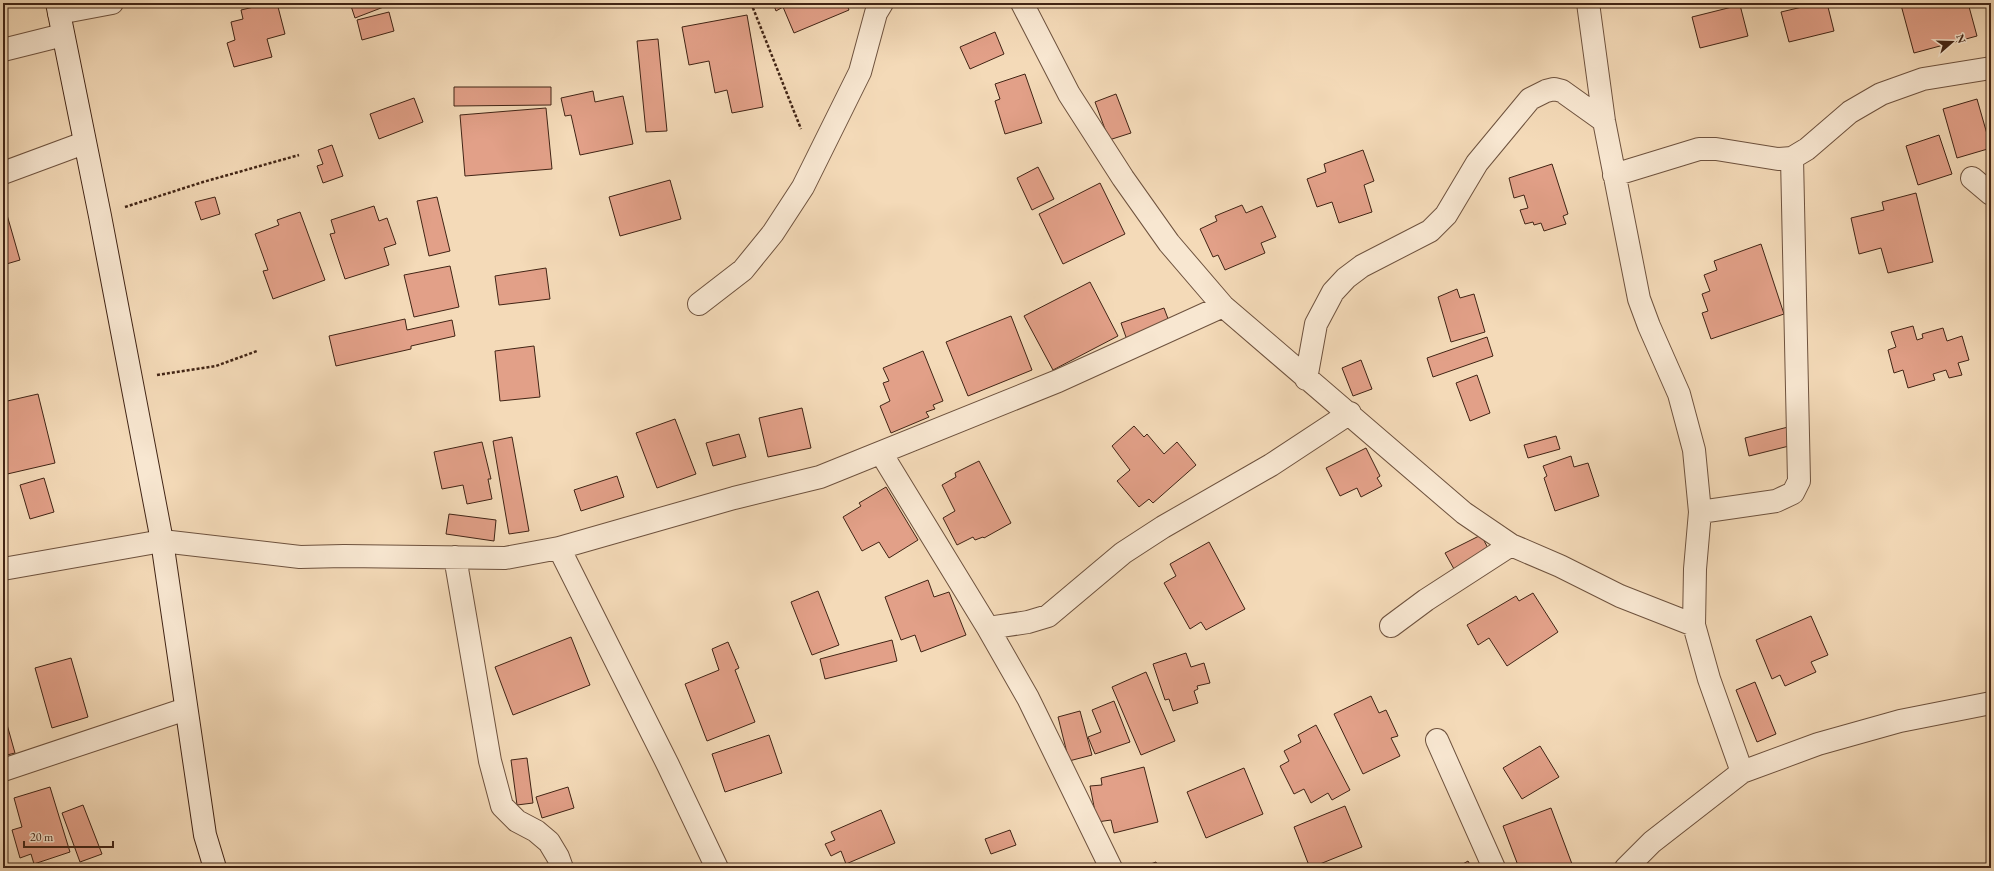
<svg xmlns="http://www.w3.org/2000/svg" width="1994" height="871" font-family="'EB Garamond',serif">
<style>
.building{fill:#e2a088;stroke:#412415}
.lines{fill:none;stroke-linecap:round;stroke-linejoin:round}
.street-casing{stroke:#6e523e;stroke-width:24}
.secondary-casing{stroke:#412415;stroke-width:24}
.path{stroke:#412415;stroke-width:2.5;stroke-dasharray:3 2;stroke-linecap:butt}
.street{stroke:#f8e7d1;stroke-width:22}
.secondary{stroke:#f8e7d1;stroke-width:22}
</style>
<rect width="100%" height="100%" fill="#f4dab8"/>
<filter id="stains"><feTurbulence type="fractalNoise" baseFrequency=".005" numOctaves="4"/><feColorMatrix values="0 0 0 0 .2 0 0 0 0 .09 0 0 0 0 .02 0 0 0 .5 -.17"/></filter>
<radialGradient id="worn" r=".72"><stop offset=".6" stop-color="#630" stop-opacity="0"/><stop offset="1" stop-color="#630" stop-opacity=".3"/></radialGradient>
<path class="building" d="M257 3H277L285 34 267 39 272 57 234 67 227 43 235 40 231 22 243 19 241 10 258 6Z
M350 3H394L355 18Z
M773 3H846L849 10 794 33 783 7 776 11Z
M1819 3H1827L1834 31 1789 42 1781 12Z
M1908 3H1968L1977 36 1914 53 1901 5Z
M1740 5 1748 36 1700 48 1692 17Z
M389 12 394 31 362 40 357 20Z
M747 15 763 107 732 113 727 90 715 93 709 61 689 65 682 27Z
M995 32 1004 54 970 69 960 47Z
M658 39 667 131 646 132 637 41Z
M1025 74 1042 123 1005 134 995 101 1000 99 995 84Z
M454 87H551V105L454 106Z
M593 91 595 102 623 96 633 144 580 155 571 115 565 116 561 98Z
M1116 94 1131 133 1109 140 1095 102Z
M414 98 423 122 379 139 370 114Z
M1977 99 1991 148 1957 158 1943 109Z
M546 108 552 169 465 176 460 115Z
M1939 135 1952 174 1918 185 1906 146Z
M332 145 343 176 323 183 317 166 323 164 318 150Z
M1363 150 1374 181 1364 185 1372 212 1339 223 1332 202 1317 207 1307 179 1326 172 1324 164Z
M1552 164 1568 214 1563 216 1566 224 1544 231 1541 223 1534 225 1533 222 1525 224 1520 210 1528 208 1524 195 1514 198 1509 178Z
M1038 167 1054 199 1032 210 1017 178Z
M670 180 681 219 620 236 609 197Z
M1100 183 1125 234 1063 264 1039 214Z
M1916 193 1933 262 1888 273 1881 248 1859 254 1851 218 1884 210 1882 202Z
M215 197 220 214 201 220 195 202Z
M437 197 450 251 429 256 417 201Z
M3 201 20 260 3 265Z
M1242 205 1246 213 1262 206 1276 237 1261 243 1265 253 1225 270 1218 255 1213 257 1200 229 1217 221 1215 216Z
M374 206 379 221 387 218 396 244 384 248 389 265 345 279 330 234 335 233 331 220Z
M300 212 325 280 273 299 263 271 268 270 255 234 279 225 277 220Z
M1761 244 1784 314 1711 339 1702 313 1708 311 1702 294 1710 291 1704 275 1717 270 1714 261Z
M450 266 459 307 414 317 404 275Z
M546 268 550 299 499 305 495 276Z
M1090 282 1118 336 1053 370 1024 316Z
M1457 289 1460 298 1474 294 1485 332 1451 342 1438 297Z
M1164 308 1170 324 1127 340 1121 323Z
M1011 316 1032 370 968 396 946 342Z
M405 319 407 330 452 320 455 336 411 346V349L336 366 329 336Z
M1913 326 1917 340 1923 338 1922 334 1943 328 1947 341 1962 336 1969 360 1958 363 1962 375 1949 378 1946 370 1933 374 1935 380 1908 388 1903 370 1894 373 1888 350 1896 347 1891 332Z
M1487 337 1493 356 1433 377 1427 358Z
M534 346 540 397 500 401 495 351Z
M923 351 943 401 933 405 935 409 926 412 929 417 891 433 880 406 890 401 883 383 889 381 883 368Z
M1361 360 1372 389 1353 396 1342 368Z
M1477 375 1490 413 1470 421 1456 383Z
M38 394 55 463 3 475V402Z
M802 408 811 448 768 457 759 418Z
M675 419 696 474 657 488 636 433Z
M1134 426 1144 437 1147 434 1164 454 1177 442 1196 465 1153 503 1149 499 1139 507 1117 481 1130 470 1112 446Z
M1788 427 1793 445 1749 456 1745 438Z
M739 434 746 457 713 466 706 443Z
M1556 436 1560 449 1528 458 1524 445Z
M512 437 529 531 509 534 493 441Z
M482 442 491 479H488L492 499 467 504 463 485 442 489 434 452Z
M1366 448 1380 476 1377 478 1382 486 1361 497 1357 488 1340 496 1326 468Z
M1571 456 1574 467 1588 463 1599 496 1555 511 1544 478 1547 476 1543 466Z
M979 461 1011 523 984 538 983 537 975 540 973 537 957 545 943 518 955 511 942 485 956 477 955 473Z
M617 476 624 497 581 511 574 490Z
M44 478 54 512 30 519 20 485Z
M886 487 918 540 889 558 879 542 862 551 843 517 861 506 859 503Z
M449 514 496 520 494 541 446 534Z
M1481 535 1489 550 1454 569 1445 553Z
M1209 542 1245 609 1206 630 1201 622 1190 629 1164 583 1176 576 1170 564Z
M928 580 934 597 949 592 966 635 921 652 915 635 901 640 885 597Z
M818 591 839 645 812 655 791 602Z
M1533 593 1558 632 1507 666 1489 638 1478 645 1467 625 1516 596 1519 601Z
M1811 616 1828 655 1811 662 1816 672 1785 686 1780 675 1772 679 1756 640Z
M571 637 590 685 513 715 495 667Z
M892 640 897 661 825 679 820 659Z
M728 642 739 668 735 670 755 722 707 741 685 684 719 670 712 649Z
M1186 653 1191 667 1204 663 1210 683 1197 686 1198 689 1194 691 1198 703 1173 711 1169 699 1165 700 1153 664Z
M71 658 88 717 52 728 35 668Z
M1146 672 1175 741 1141 755 1112 687Z
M1755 682 1776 734 1757 742 1736 690Z
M1371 696 1379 713 1386 710 1398 736 1391 738 1400 756 1363 774 1334 714Z
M1114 701 1130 742 1095 754 1088 737 1101 732 1092 710Z
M1080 711 1092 755 1069 761 1058 717Z
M6 721 15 753 3 756V722Z
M1316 725 1350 790 1332 800 1328 793 1311 803 1304 789 1294 794 1280 766 1289 761 1284 751 1301 742 1298 735Z
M769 735 782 773 725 792 712 754Z
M1540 746 1559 777 1522 799 1503 768Z
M527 758 533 803 517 805 511 760Z
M1144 767 1158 822 1114 833 1111 820 1097 822 1090 786 1102 785 1101 778Z
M1244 768 1263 814 1206 838 1187 792Z
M50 787 70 852 34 864 31 854 20 858 12 830 22 827 14 798Z
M568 787 574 808 542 818 536 797Z
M83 805 102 854 80 862 62 813Z
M1345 806 1362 847 1310 868 1294 827Z
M1551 808 1572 864 1561 868H1519L1503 826Z
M881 810 895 843 846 864 841 851 831 856 825 844 835 840 831 832Z
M1010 830 1016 845 991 854 985 839Z
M1468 861 1472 868H1456Z
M1156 862 1158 868H1140Z"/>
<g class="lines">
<defs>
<path id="street" d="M1022 3 1069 94 1123 178 1169 243 1223 306 1464 513 1511 545 1560 566 1620 596 1694 625
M1588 3 1604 121 1639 299 1649 326 1679 394 1694 450 1700 512 1695 569 1694 625 1709 679 1742 772
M59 13 112 3
M3 50 63 35
M3 173 84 143
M1614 175 1699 149H1716L1778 159 1792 158 1807 149 1850 112 1881 94 1923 79 1991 68
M1972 178 1991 194
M699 304 743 270 773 233 803 187 860 72 876 13 882 3
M1306 379 1316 324 1333 292 1346 278 1362 266 1430 231 1446 215 1477 163 1530 99 1546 91 1554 89 1562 91 1604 121
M881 453 988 628 1028 698 1111 868
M1700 512 1776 501 1793 493 1799 481 1792 158
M559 548 668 765 717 868
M455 557 490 761 502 806 517 821 536 831 549 842 558 857 562 868
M3 569 162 541 300 557 344 556 505 558 559 548 734 498 820 477 1058 381 1223 306
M1391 626 1426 600 1511 545
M988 628 1028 622 1048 616 1123 553 1163 527 1271 465 1350 413
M1437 740 1494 868
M3 770 186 709
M1626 868 1652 842 1742 772 1818 744 1900 721 1991 703"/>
<path id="secondary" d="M57 3 100 216 162 541 205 835 215 868"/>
</defs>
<use href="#street" class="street-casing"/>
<use href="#secondary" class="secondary-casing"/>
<path class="path" d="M751 3 801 129
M125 207 203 182 299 155
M157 375 216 366 257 351"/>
<use href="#street" class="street"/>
<use href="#secondary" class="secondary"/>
</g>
<rect width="1994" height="871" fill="none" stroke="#f4dab8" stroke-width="16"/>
<rect x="4" y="4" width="1986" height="863" fill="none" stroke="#412415" stroke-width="2"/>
<rect x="8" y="8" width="1978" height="855" fill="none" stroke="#412415"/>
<g transform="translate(1952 42) rotate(70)" stroke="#f8e7d1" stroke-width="3" paint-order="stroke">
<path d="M0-3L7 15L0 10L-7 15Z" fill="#412415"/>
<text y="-6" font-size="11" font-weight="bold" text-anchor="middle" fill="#412415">N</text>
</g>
<path d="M24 841v6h89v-6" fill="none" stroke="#412415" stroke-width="2"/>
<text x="30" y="841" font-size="12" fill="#412415" stroke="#f8e7d1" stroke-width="3" paint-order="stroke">20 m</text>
<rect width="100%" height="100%" filter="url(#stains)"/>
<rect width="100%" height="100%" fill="url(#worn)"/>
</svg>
